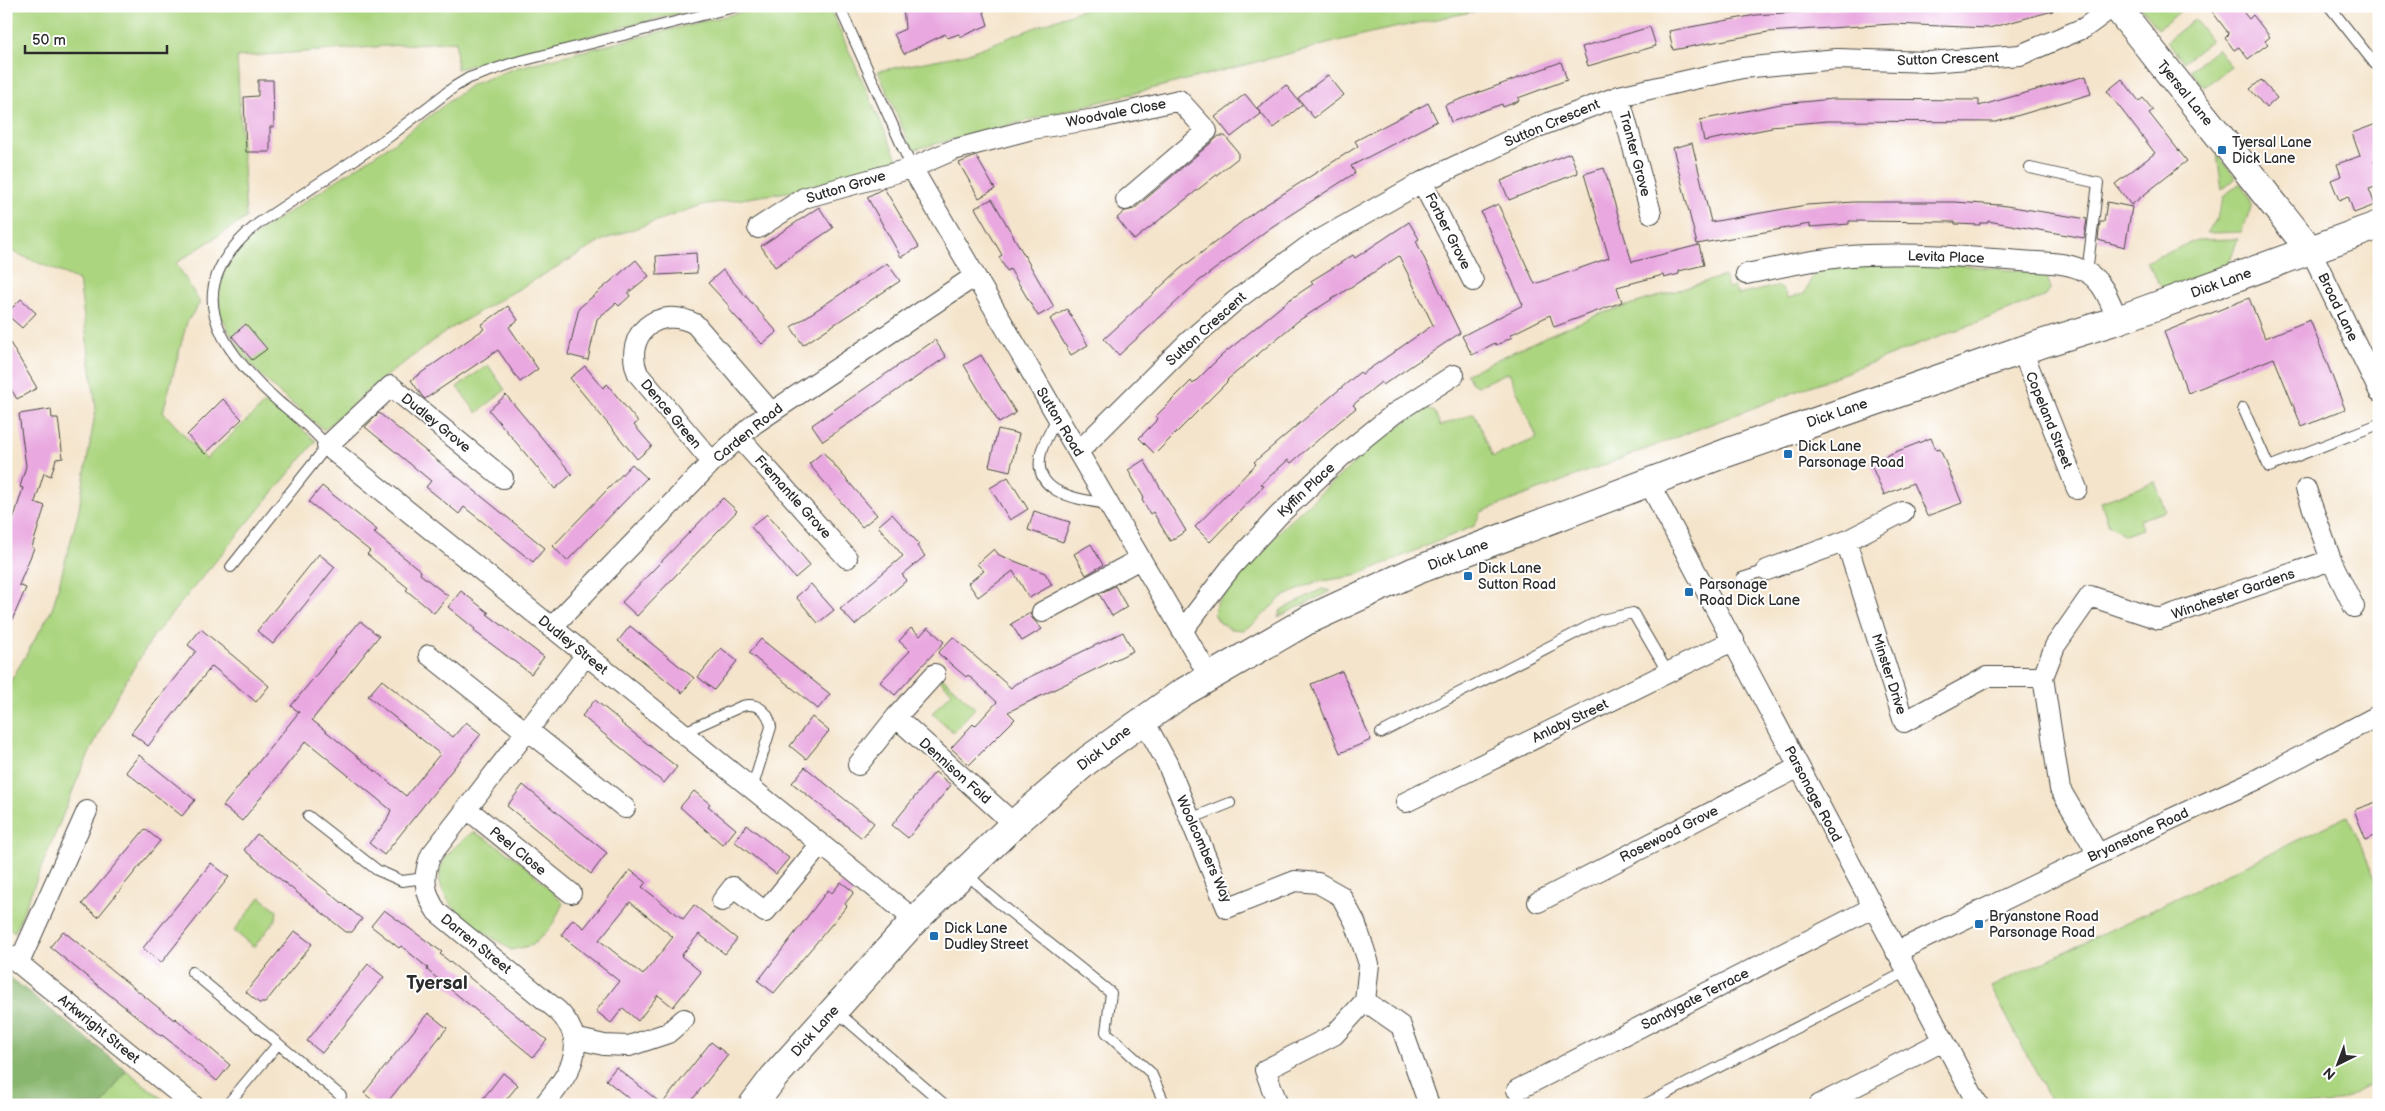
<svg xmlns="http://www.w3.org/2000/svg" width="2385" height="1111" font-family="'Balsamiq Sans',sans-serif">
<style>
.green{fill:#acd580;stroke:#6c8056}
.forest{fill:#89b66e;stroke:#5a704c}
.building{fill:#e9a9e0;fill-rule:evenodd}
.lines{fill:none;stroke-linecap:round;stroke-linejoin:round}
.lane-casing{stroke:#494743;stroke-width:12}
.street-casing{stroke:#494743;stroke-width:22}
.secondary-casing{stroke:#494743;stroke-width:30}
.lane{stroke:#fff;stroke-width:10}
.street{stroke:#fff;stroke-width:20}
.secondary{stroke:#fff;stroke-width:28}
.poi-dot{fill:#1f6fb2;stroke:#fff;stroke-width:2}
.labels{text-anchor:middle;dominant-baseline:central;stroke-width:4;stroke-linejoin:round;paint-order:stroke}
.street-label{font-size:14px;fill:#2b2b2b;stroke:#fff}
.poi-label{font-size:14px;fill:#2b2b2b;stroke:#fff;text-anchor:start}
.district-label{font-size:19px;font-weight:bold;fill:#2b2b2b;stroke:#fff}
</style>
<rect width="100%" height="100%" fill="#fff"/>
<filter id="ink" filterUnits="userSpaceOnUse"><feTurbulence type="fractalNoise" baseFrequency=".02" numOctaves="2"/><feDisplacementMap in="SourceGraphic" scale="10" xChannelSelector="R" yChannelSelector="G"/><feConvolveMatrix kernelMatrix="1 2 1 2 8 2 1 2 1" color-interpolation-filters="sRGB"/></filter>
<filter id="wash" filterUnits="userSpaceOnUse"><feTurbulence type="fractalNoise" baseFrequency=".0096" numOctaves="4" result="noise"/><feDisplacementMap in="SourceGraphic" scale="20" xChannelSelector="R" yChannelSelector="G"/><feGaussianBlur stdDeviation="1.12" result="paint"/><feColorMatrix in="noise" values="0 0 0 0 0 0 0 0 0 0 0 0 0 0 0 0 0 1.4 0 .05"/><feComposite in="paint" operator="in"/></filter>
<g filter="url(#wash)">
<rect width="100%" height="100%" fill="#f4e4cb"/>
<path class="green" d="M6 6H708L457 69 456 41 237 57 246 218 176 263 200 303 187 322 163 412 206 459 264 404 275 406 316 441 154 635 117 695 80 773 15 932 6 926V689L52 610 78 514 96 408 79 280 6 249Z
M765 6H829L898 161 794 191 702 205 605 239 448 330 378 382 324 430 277 391 256 370 241 353 221 316 219 300 220 284 225 269 234 255 245 244 263 229 395 142 471 85 515 68Z
M1091 6H1500L1370 33 912 150 878 71 966 54Z
M2140 6H2185L2186 7 2158 29Z
M2195 19 2211 41 2184 62 2167 41Z
M2217 48 2231 67 2204 87 2190 70Z
M2217 154 2236 178 2222 190Z
M2240 183C2259 204 2250 208 2241 232L2206 233 2217 217 2224 196Z
M2238 239 2228 265 2163 289 2146 262 2197 240Z
M1939 263 2042 273 2048 278 2050 290 2046 296 1481 512 1474 526 1355 576 1315 582 1281 598 1254 624 1242 630 1231 629 1220 623 1214 614 1217 603 1239 574 1284 526 1384 436 1425 408 1435 412 1440 426 1474 413 1493 457 1537 438 1509 372 1477 386 1472 383 1466 374 1549 335 1597 315 1724 276 1728 288 1734 286 1738 295 1776 286 1782 289 1788 298 1804 294 1812 277 1824 266Z
M488 365 505 390 477 413 457 387Z
M2155 482 2166 511 2139 520 2142 529 2125 535 2109 525 2101 502Z
M1322 589 1331 591 1278 617 1281 610Z
M942 677 975 708 953 732 932 713 952 692 940 680Z
M2348 816 2379 887V1080L2330 1105H2053L1991 987Z
M473 832C509 849 536 874 563 903L552 926 533 945 511 950C484 930 425 902 443 862 449 850 463 840 473 832Z
M260 897 277 910 276 919 254 947 234 931Z
M126 1070 170 1105H102Z"/>
<path class="forest" d="M6 974 126 1070 102 1105H6Z"/>
<g id="blocks">
<path class="building" d="M903 6H982L988 25 960 37 959 34 947 38 945 34 904 54 894 34 905 29Z
M1882 6 1986 9 1997 6H2052L2053 11 1989 28 1893 24 1845 27 1768 32 1673 50 1669 31 1756 15Z
M2208 6H2238L2249 19 2253 15 2270 37 2265 41 2268 44 2248 59 2239 47 2234 50 2225 38 2229 34Z
M1650 27 1656 46 1588 66 1582 47Z
M1561 62 1567 80 1518 98 1519 101 1503 107 1502 104 1451 122 1445 105Z
M1328 75 1344 95 1314 118 1298 98Z
M2086 76 2091 94 1996 122 1827 121 1771 126 1772 128 1704 141 1700 120 1781 104 1833 99 1979 100V106Z
M2122 79 2139 101 2143 98 2153 110 2149 113 2187 161 2131 205 2115 184 2155 153 2107 91Z
M258 80H273L274 127H270V152H246L244 97 258 96Z
M2261 80 2277 98 2266 108 2250 89Z
M1286 85 1302 105 1273 128 1257 108Z
M1245 94 1261 114 1231 137 1215 117Z
M1428 103 1437 121 1351 166 1355 173 1270 228 1199 281 1119 355 1104 339 1180 269 1256 211 1358 146 1355 141Z
M2379 123V159L2374 160 2379 175V186L2369 189 2375 205 2354 213 2348 196 2339 200 2331 180 2341 176 2337 164 2360 156 2352 133Z
M1219 136H1225L1238 152V158L1134 240 1117 218 1125 211 1134 209Z
M1692 143 1711 222 1806 205 1854 202H1954L2000 205 2087 219 2084 238 1988 221V223H1980V225L1955 224V222L1849 221V224L1810 227V224L1697 244 1673 148Z
M1570 153 1578 173 1509 200 1501 181Z
M976 156 995 189 979 198 959 163Z
M1604 168 1632 262 1699 245 1704 265 1679 271V274L1664 278 1663 275 1617 287 1622 302 1554 327 1550 315 1510 335 1512 337 1503 342 1496 345 1495 343 1472 355 1462 336 1523 305 1481 212 1498 204 1535 284 1609 258 1584 174Z
M884 188 919 247 901 257 867 197Z
M992 199 1054 307 1038 316 1010 269 1007 271 999 257 1002 255 975 208Z
M2107 202 2132 207 2125 247 2098 240 2100 222H2104Z
M819 207 833 228 775 267 761 246Z
M1409 222 1419 239 1416 241 1460 333 1383 385 1381 382 1353 405 1356 408 1339 422 1291 463 1288 460 1261 484 1264 486 1210 542 1195 527 1256 464 1254 462 1360 372 1362 374 1433 325 1399 256 1298 321 1227 380 1228 381 1155 454 1139 438 1158 419 1156 416 1191 381 1193 384 1221 356 1289 300 1313 284 1311 281 1353 255 1355 258Z
M696 253 697 273 657 275 656 256Z
M636 260 649 276 628 293 630 296 619 306 616 303 597 319 588 360 568 355 579 308Z
M887 263 900 281 803 345 791 327Z
M723 270 777 332 762 344 734 315 729 309 730 307 708 283Z
M2249 298 2265 338 2310 320 2345 409 2302 427 2274 358 2188 393 2164 332Z
M21 299 36 313 22 328 6 314Z
M508 306 518 320 509 327 538 369 520 382 498 350 425 399 422 396 411 380 484 329 481 325Z
M1067 309 1088 345 1071 355 1050 319Z
M246 324 267 349 252 360 232 336Z
M6 336 37 388 17 399 6 381Z
M935 340 946 357 823 441 812 425Z
M981 355 1016 413 999 423 964 365Z
M585 366 603 388 607 384 633 416 638 422 634 425 652 446 637 459 570 378Z
M506 395 572 474 555 489 489 410Z
M223 399 242 419 205 454 187 435Z
M51 409 52 418H58L63 458 56 459 51 476 44 473 35 502 45 506 32 547 34 548 19 585 26 588 6 634V543L23 488 20 487 26 466 19 414Z
M379 413 545 548 533 562 464 507 459 514 426 487 431 481 365 427Z
M998 429 1019 434 1010 471 989 466Z
M1931 438 1936 450 1940 449 1962 503 1927 516 1913 483 1884 495 1870 462Z
M823 452 877 515 862 527 809 464Z
M1144 460 1186 531 1170 541 1153 512 1150 514 1142 500 1144 498 1128 470Z
M632 464 647 478 567 561 553 546Z
M1008 477 1028 509 1010 520 990 488Z
M322 486 377 530 374 533 421 571 420 574 448 596 434 613 406 590 408 588 367 554 370 551 309 502Z
M723 498 737 511 637 616 622 602Z
M1034 511 1070 522 1063 542 1028 530Z
M767 514 810 565 795 578 751 527Z
M892 514 919 544 917 546 925 556 902 575 907 580 855 625 840 609 903 556 878 526Z
M1091 544 1103 565 1086 575 1074 554Z
M994 549 999 555 1045 573 1052 585 1029 598 1013 571 978 597 968 583 984 571 977 564Z
M319 554 335 567 273 644 257 631Z
M811 584 834 610 818 623 796 597Z
M1115 586 1127 607 1112 616 1099 594Z
M461 591 489 613 487 614 544 657 531 674 474 631 475 629 448 607Z
M1030 613 1032 618 1042 629 1022 641 1011 624Z
M360 621 379 636 312 720 406 796 440 754 368 696 382 680 453 737 466 722 481 734 384 855 369 843 386 822 391 810 306 741 242 821 223 806 299 712 291 706Z
M630 626 694 678 682 693 618 641Z
M928 627 944 642 895 695 880 682 910 651 899 641 911 628 920 636Z
M201 629 269 686 256 702 212 666 148 746 131 733 196 651 188 645Z
M1123 632 1133 651 1008 712 1015 719 969 765 951 748 973 724 975 726 997 702 968 675 966 677 938 653 953 637 1011 688 1015 684Z
M761 639 830 694 818 709 749 653Z
M721 648 737 661 714 690 698 677Z
M1342 671 1371 740 1340 753 1311 684Z
M595 700 622 722 621 723 677 767 664 783 582 716Z
M812 717 829 731 806 759 790 746Z
M139 755 195 800 182 816 126 772Z
M805 767 874 823 862 838 792 783Z
M935 772 951 785 908 838 892 825Z
M523 785 607 853 591 874 507 806Z
M694 791 710 804 708 806 736 829 723 845 680 807Z
M2379 801V834L2366 840 2354 810Z
M747 825 789 858 776 874 734 841Z
M145 829 160 841 98 917 82 904Z
M257 834 362 919 352 932H346L244 850Z
M211 863 229 877 161 963 143 948Z
M630 870 646 882 642 887 683 919 694 905 737 939 725 954 699 934 681 956 701 972 673 1007 658 995 638 1021 623 1008 611 1023 596 1011 619 981 561 935 573 919 584 928ZM630 902 673 937 643 975 599 940Z
M841 882 854 892 845 904 847 906 774 993 758 981 828 890 832 893Z
M384 910 442 952 440 954 547 1040 533 1057 427 970 428 968 401 946 399 948 371 926Z
M63 931 174 1020 175 1018 230 1065 217 1081 176 1046 162 1035 161 1036 50 947Z
M295 931 312 944 265 1003H259L246 992Z
M368 964 384 977 322 1053 307 1041Z
M428 1013 447 1028 385 1105H378L364 1093Z
M711 1042 728 1055 688 1105H637L606 1080 616 1067 662 1104Z
M503 1073 518 1085 502 1105H478Z"/>
</g>
</g>
<g filter="url(#ink)">
<use href="#blocks" fill-opacity="0" stroke="#494743" stroke-width="1"/>
<g class="lines">
<defs>
<path id="lane" d="M839 6 912 168
M2329 6 2375 64 2379 66
M2030 168 2098 183 2087 273
M2243 408 2269 467 2379 424
M1057 417C1053 427 1046 438 1042 449 1028 494 1078 499 1108 504
M231 567 327 446C313 429 296 416 279 402 215 345 178 287 259 223L390 136 454 87 469 78 513 63 738 6
M1742 578 1767 570
M682 733 742 706C758 702 769 712 771 727L752 789
M1381 733 1601 620 1633 613 1668 673
M308 816 377 870 402 881 425 878
M1190 819 1230 803
M965 872 988 894 1111 993 1106 1032 1151 1073 1165 1105
M192 972 341 1096
M835 1010 945 1105
M227 1105 278 1044
M1644 1105 1906 972"/>
<path id="street" d="M1619 96 1651 213
M912 168 1209 676
M1422 182 1473 281
M758 228 804 198 912 168 953 150 1032 129 1096 119 1179 100 1207 131 1126 200
M2311 251 2379 391
M1746 274C1786 266 1826 257 1866 255 1918 253 1970 257 2021 261 2043 263 2069 261 2088 273 2105 284 2110 303 2118 320
M2022 350 2077 489
M739 437 847 558
M1078 452 1188 342 1235 301 1307 247 1422 182 1538 127 1619 96 1742 68 1837 59 1929 62 2020 55 2084 28 2114 6
M712 462 638 374C622 335 658 304 695 324L771 412
M503 478 391 386 327 446 915 920
M1649 483 1978 1105
M2306 489 2331 560 2354 607
M1846 541 1904 722 1987 677H2043
M1767 570 1846 541 1903 512
M1042 612 1140 559
M551 628 712 462 754 424 975 276
M1182 631 1232 566 1279 515 1343 455 1395 413 1454 375
M429 655 526 732
M896 717 935 674
M1143 719 1167 763 1227 908 1295 881 1318 883 1341 896 1355 922 1369 964 1365 1001 1401 1026 1429 1105
M528 730 625 808
M858 765 896 717 1014 824
M1406 802 1734 640
M466 808 571 893
M2098 854 2060 789 2043 677 2055 646 2090 596 2159 619 2331 560
M722 901 733 887 765 912 820 845
M1538 902 1799 767
M1896 952 2171 819 2256 780 2379 715
M6 953 193 1105
M19 963 87 811
M574 1038 604 1045 629 1046 668 1033 684 1019
M1517 1090 1872 908
M544 1105C569 1074 592 1044 557 1010L437 912C424 893 422 876 431 855L586 655
M1278 1105 1265 1070 1334 1035 1365 1001
M1819 1105 1943 1041"/>
<path id="secondary" d="M2116 6 2311 251
M753 1105 774 1077 915 920 1014 824 1088 760 1182 693 1308 620 1415 571 1726 453 2022 350 2118 320 2379 225"/>
</defs>
<use href="#lane" class="lane-casing"/>
<use href="#street" class="street-casing"/>
<use href="#secondary" class="secondary-casing"/>
<use href="#lane" class="lane"/>
<use href="#street" class="street"/>
<use href="#secondary" class="secondary"/>
</g>
</g>
<g class="poi-dot">
<rect x="2217" y="145" width="10" height="10" rx="2.5"/>
<rect x="1783" y="449" width="10" height="10" rx="2.5"/>
<rect x="1463" y="571" width="10" height="10" rx="2.5"/>
<rect x="1684" y="587" width="10" height="10" rx="2.5"/>
<rect x="1974" y="919" width="10" height="10" rx="2.5"/>
<rect x="929" y="931" width="10" height="10" rx="2.5"/>
</g>
<g class="labels">
<g class="street-label">
<text transform="translate(1948 59) rotate(-2)">Sutton Crescent</text>
<text transform="translate(2185 93) rotate(51)">Tyersal Lane</text>
<text transform="translate(1116 113) rotate(-11)">Woodvale Close</text>
<text transform="translate(1552 123) rotate(-23)">Sutton Crescent</text>
<text transform="translate(1635 154) rotate(75)">Tranter Grove</text>
<text transform="translate(846 187) rotate(-17)">Sutton Grove</text>
<text transform="translate(1448 231) rotate(63)">Forber Grove</text>
<text transform="translate(1946 257) rotate(2)">Levita Place</text>
<text transform="translate(2221 283) rotate(-20)">Dick Lane</text>
<text transform="translate(2338 307) rotate(64)">Broad Lane</text>
<text transform="translate(1206 329) rotate(-42)">Sutton Crescent</text>
<text transform="translate(1837 413) rotate(-19)">Dick Lane</text>
<text transform="translate(671 414) rotate(50)">Dence Green</text>
<text transform="translate(2049 420) rotate(68)">Copeland Street</text>
<text transform="translate(1060 422) rotate(59)">Sutton Road</text>
<text transform="translate(436 423) rotate(39)">Dudley Grove</text>
<text transform="translate(748 433) rotate(-39)">Carden Road</text>
<text transform="translate(1306 490) rotate(-43)">Kyffin Place</text>
<text transform="translate(793 497) rotate(48)">Fremantle Grove</text>
<text transform="translate(1458 555) rotate(-21)">Dick Lane</text>
<text transform="translate(2233 594) rotate(-19)">Winchester Gardens</text>
<text transform="translate(573 645) rotate(39)">Dudley Street</text>
<text transform="translate(1889 674) rotate(72)">Minster Drive</text>
<text transform="translate(1570 721) rotate(-26)">Anlaby Street</text>
<text transform="translate(1104 748) rotate(-38)">Dick Lane</text>
<text transform="translate(955 771) rotate(42)">Dennison Fold</text>
<text transform="translate(1813 794) rotate(62)">Parsonage Road</text>
<text transform="translate(1669 834) rotate(-27)">Rosewood Grove</text>
<text transform="translate(2138 835) rotate(-25)">Bryanstone Road</text>
<text transform="translate(1204 849) rotate(66)">Woolcombers Way</text>
<text transform="translate(518 851) rotate(39)">Peel Close</text>
<text transform="translate(476 944) rotate(39)">Darren Street</text>
<text transform="translate(1695 999) rotate(-27)">Sandygate Terrace</text>
<text transform="translate(99 1029) rotate(39)">Arkwright Street</text>
<text transform="translate(815 1031) rotate(-48)">Dick Lane</text>
</g>
<g class="poi-label">
<text x="2232" y="142">Tyersal Lane<tspan x="2232" dy="16">Dick Lane</tspan></text>
<text x="1798" y="446">Dick Lane<tspan x="1798" dy="16">Parsonage Road</tspan></text>
<text x="1478" y="568">Dick Lane<tspan x="1478" dy="16">Sutton Road</tspan></text>
<text x="1699" y="584">Parsonage<tspan x="1699" dy="16">Road Dick Lane</tspan></text>
<text x="1989" y="916">Bryanstone Road<tspan x="1989" dy="16">Parsonage Road</tspan></text>
<text x="944" y="928">Dick Lane<tspan x="944" dy="16">Dudley Street</tspan></text>
</g>
<g class="district-label">
<text x="437" y="983">Tyersal</text>
</g>
</g>
<rect width="2385" height="1111" fill="none" stroke="#fff" stroke-width="25"/>
<g transform="translate(2338 1064) rotate(222)" stroke="#ffffff" stroke-width="4" paint-order="stroke">
<path d="M0-4L9 19L0 12L-9 19Z" fill="#2b2b2b"/>
<text y="-8" font-size="14" font-weight="bold" text-anchor="middle" fill="#2b2b2b">N</text>
</g>
<path d="M25 45v8h142v-8" fill="none" stroke="#2b2b2b" stroke-width="2.5"/>
<text x="32" y="45" font-size="15" fill="#2b2b2b" stroke="#ffffff" stroke-width="4" paint-order="stroke">50 m</text>
</svg>
